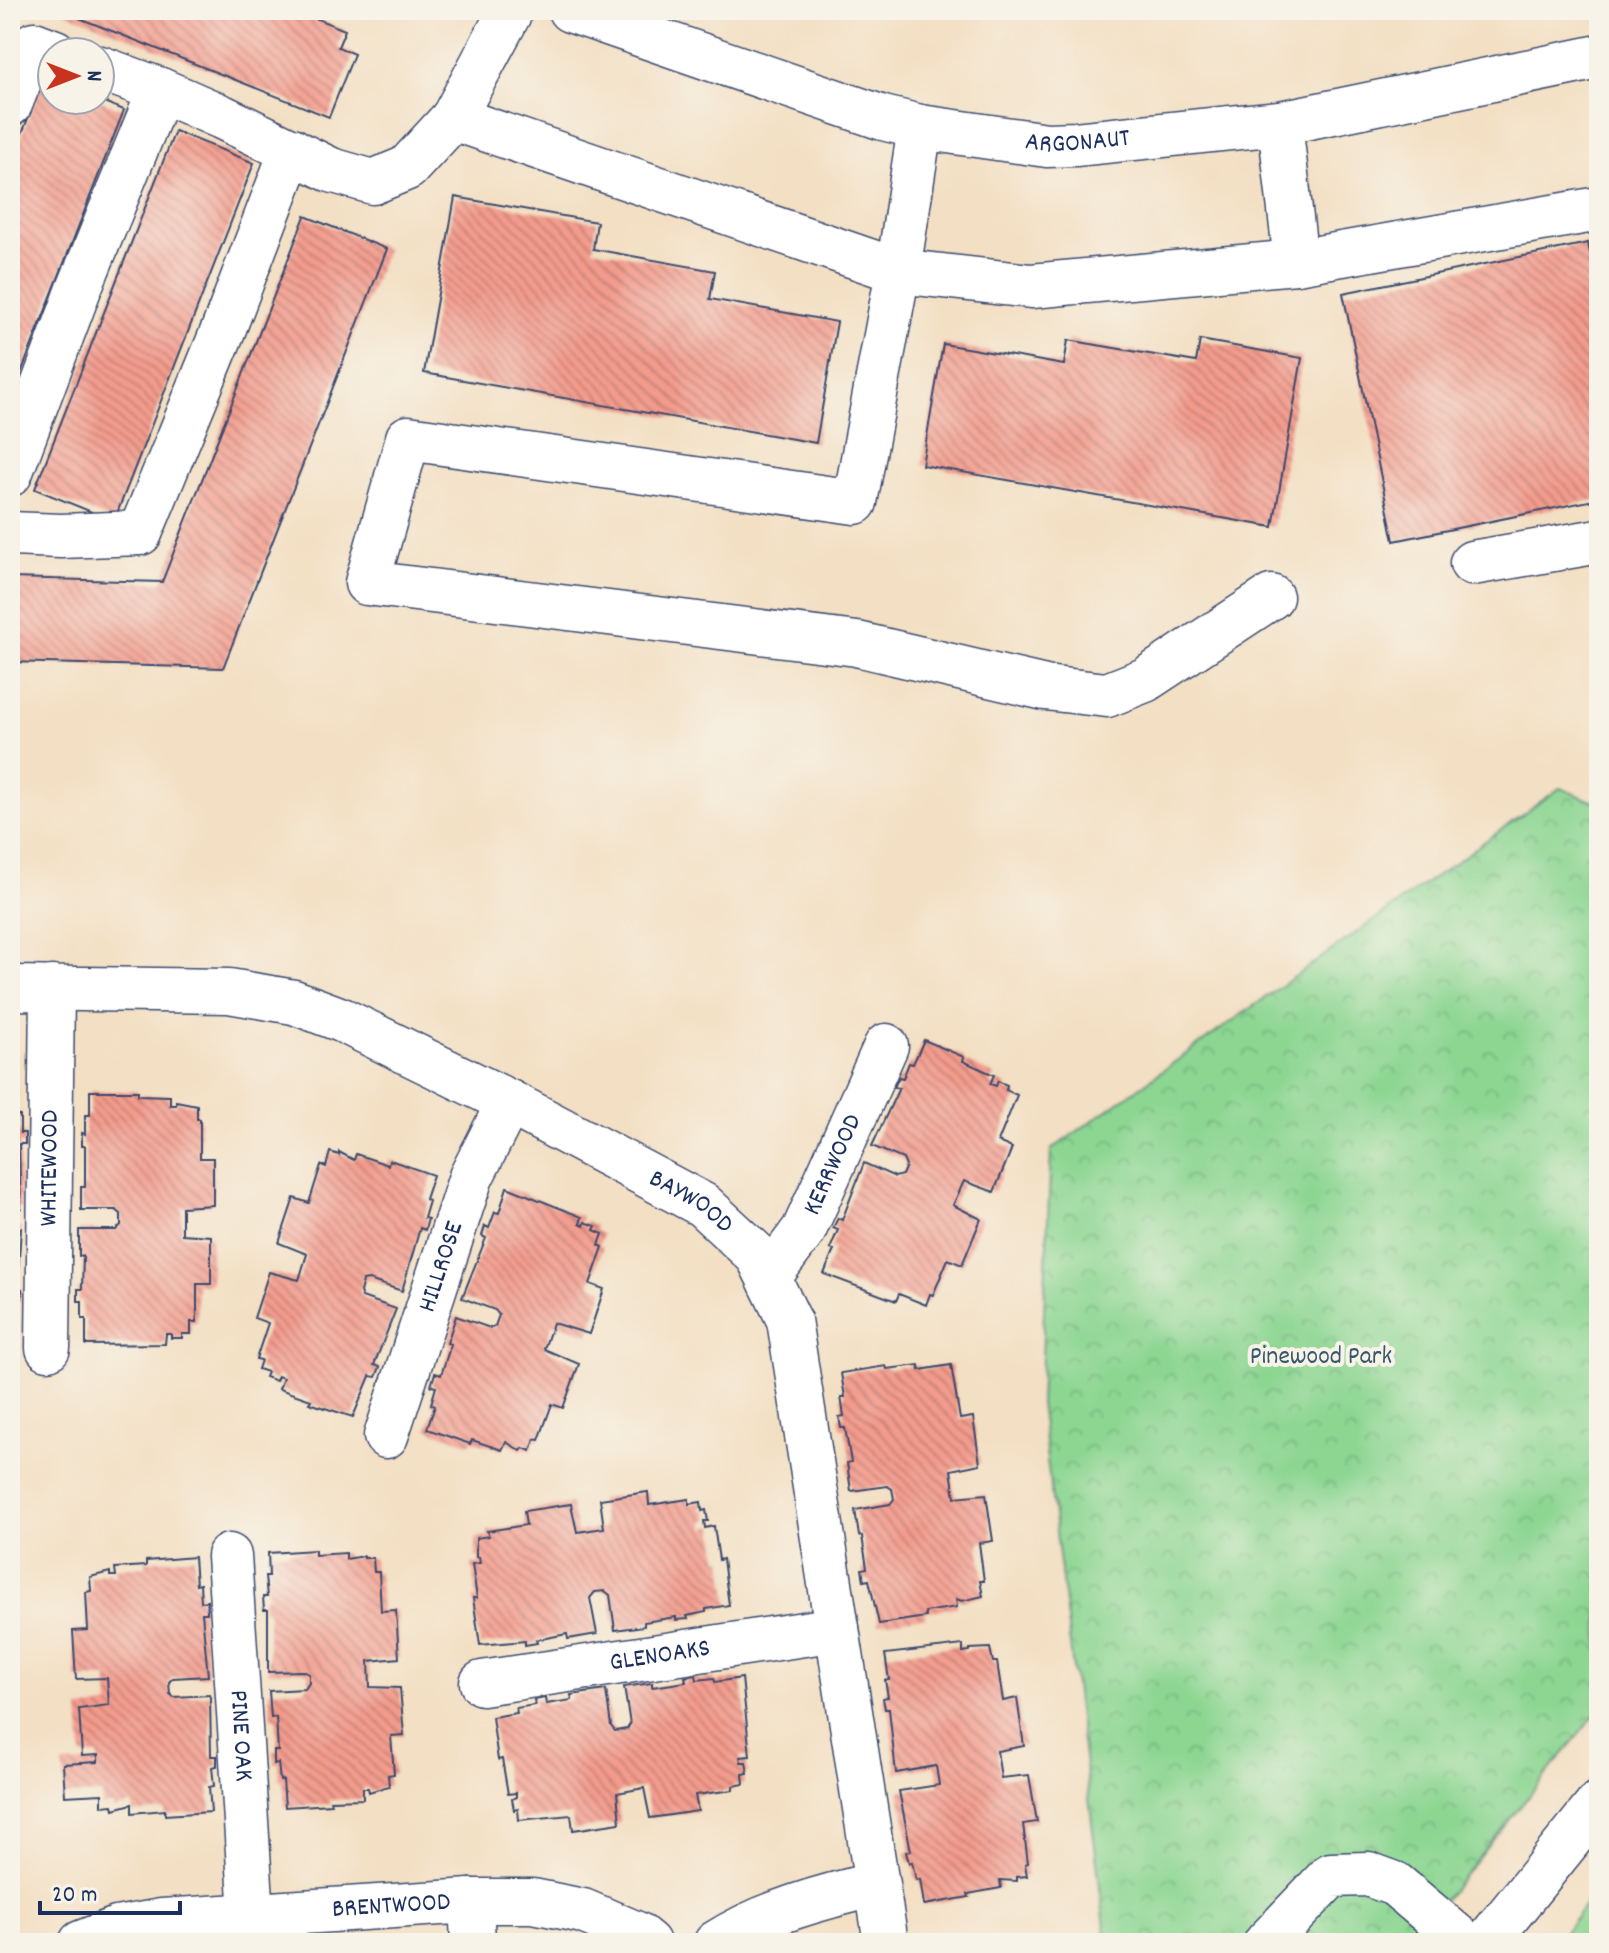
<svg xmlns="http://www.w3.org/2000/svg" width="1609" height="1953" font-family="Dekko,sans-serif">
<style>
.park{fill:url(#park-crowns);stroke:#548278;stroke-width:2}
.building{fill:url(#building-back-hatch)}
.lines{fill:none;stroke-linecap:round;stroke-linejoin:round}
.minor-casing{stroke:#3b496d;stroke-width:47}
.minor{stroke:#fff;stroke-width:44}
.labels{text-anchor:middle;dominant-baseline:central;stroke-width:8;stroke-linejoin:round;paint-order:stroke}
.street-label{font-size:26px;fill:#1b2f5e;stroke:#f7f3e8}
.park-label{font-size:26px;fill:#37596b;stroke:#f7f3e8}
</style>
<defs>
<pattern id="park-crowns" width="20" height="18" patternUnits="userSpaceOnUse" patternTransform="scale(2)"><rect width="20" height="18" fill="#8cd692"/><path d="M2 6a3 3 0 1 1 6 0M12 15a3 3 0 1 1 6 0" fill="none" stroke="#78b880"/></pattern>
<pattern id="building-back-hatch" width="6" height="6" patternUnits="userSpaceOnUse" patternTransform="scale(2)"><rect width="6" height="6" fill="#f39b8c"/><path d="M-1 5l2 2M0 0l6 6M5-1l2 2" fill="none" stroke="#c47f76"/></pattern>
</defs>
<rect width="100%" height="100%" fill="#f7f3e8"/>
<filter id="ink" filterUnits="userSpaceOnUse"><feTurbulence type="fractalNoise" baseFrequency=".0125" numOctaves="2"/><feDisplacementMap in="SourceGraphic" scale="16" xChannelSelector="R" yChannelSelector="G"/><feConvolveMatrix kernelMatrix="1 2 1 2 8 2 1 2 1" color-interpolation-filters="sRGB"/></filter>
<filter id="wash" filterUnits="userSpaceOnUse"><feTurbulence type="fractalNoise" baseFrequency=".006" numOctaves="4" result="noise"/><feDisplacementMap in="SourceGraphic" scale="32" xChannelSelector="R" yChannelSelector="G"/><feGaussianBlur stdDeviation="1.8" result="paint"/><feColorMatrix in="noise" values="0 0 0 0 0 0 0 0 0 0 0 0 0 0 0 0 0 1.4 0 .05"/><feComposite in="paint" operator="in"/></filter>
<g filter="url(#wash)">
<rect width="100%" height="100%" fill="#f3dfc3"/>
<path class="park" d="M1560 788 1599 804V1710L1409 1943H1107L1040 1403 1051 1150Z
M1599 1885V1943H1557Z"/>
<g id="blocks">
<path class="building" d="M59 10H295L345 30 338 47 354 54 329 117Z
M44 78 52 81V100H99L124 110 10 401V164Z
M175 131 254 163 114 521 35 489Z
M455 197 597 222 593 249 715 271 710 299 837 322 816 443 424 373Z
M305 216 387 249 223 668 10 662V578L162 582Z
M1588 243 1595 277 1599 279V499L1394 541 1343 293Z
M1068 340 1196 362 1200 340 1302 358 1273 527 922 465 943 344 1064 365Z
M924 1040 964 1057 963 1061 994 1075 990 1084 996 1086 998 1081 1007 1085 1006 1090 1017 1095 998 1142 1012 1148 994 1192 964 1181 953 1205 981 1219 962 1265 948 1259 933 1295 930 1294 926 1305 899 1294 896 1301 824 1274 834 1250 830 1249 838 1230 833 1228 838 1218 842 1220 864 1163 895 1177 902 1175 906 1166 903 1159 872 1146 899 1088 894 1087 899 1077 903 1078 909 1063 913 1064Z
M10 1089 17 1090 16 1115 20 1116V1133H25V1144H19L21 1208H10Z
M90 1091H138V1095L170 1096V1105H176V1101L197 1105V1119H200V1158H213V1205L182 1207V1234L211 1236V1284H197V1322H191V1334H182V1338H171V1334H166L165 1344 86 1345V1319H82V1301H78V1289H82L83 1256H79V1230H116L121 1225V1214L116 1210H81V1187H85V1146H82V1133L85 1134V1115H90Z
M330 1152 339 1155V1152L354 1160 356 1154 388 1165 390 1160 433 1175 425 1199 429 1201 424 1218 428 1219 425 1230 420 1228 402 1291 369 1280 363 1281 360 1292 362 1297 396 1309 374 1365 380 1367 376 1377 370 1376 353 1417 309 1403 311 1400 279 1389 283 1378 278 1376 276 1381 265 1377 267 1372 258 1369 261 1360 256 1359 268 1323 254 1318 269 1272 299 1280 307 1254 279 1243 294 1198 309 1203 321 1165 326 1167Z
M507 1187 582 1217 580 1224 584 1226 585 1222 596 1226 594 1230 603 1234 599 1245 603 1247 590 1284 604 1289 589 1334 553 1323 544 1349 579 1364 563 1408 552 1404 539 1440 535 1439 531 1451 523 1448 521 1451 506 1442 502 1450 472 1440 470 1444 427 1429 435 1406 431 1404 436 1387 431 1386 435 1373 441 1375 451 1344 447 1343 456 1316 490 1328 495 1326 499 1315 495 1310 462 1298 486 1238 482 1236 485 1226 489 1228 495 1212 499 1213Z
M10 1228H21L17 1289H22V1299H17V1319H13V1327H10Z
M919 1365 920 1370 951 1365 960 1419 973 1417 980 1464 951 1470 955 1497 986 1494 993 1541 979 1543 984 1581H980L983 1596 962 1601 956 1599 957 1607 925 1612 926 1617 879 1624 869 1580 864 1581 862 1569 867 1568 862 1536H859L855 1510 890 1504 894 1499 892 1489 887 1486 851 1491 847 1463 851 1462 845 1428H841L839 1417 844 1416 841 1397H845L841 1373 886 1366 887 1369Z
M648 1492 649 1505 689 1499V1504L701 1502 702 1511 706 1510 708 1521H704L705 1528 714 1526 719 1560 723 1559 729 1605 706 1609V1612L687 1616 688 1619 676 1620V1617L644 1622V1626L615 1630 610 1595 605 1591 595 1592 590 1598 597 1634 568 1639 567 1634 536 1640 537 1643 525 1645V1641L480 1645 473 1598H477L472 1564 480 1563 479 1557H476V1538L489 1536 487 1531 526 1525 524 1511 571 1504 577 1532 604 1528 600 1499Z
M315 1550V1555L346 1553V1559L364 1556V1558H373L374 1572H379L381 1611 396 1610 399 1658 369 1661 370 1687 400 1688 404 1735 391 1736 394 1774 388 1775 389 1786 369 1792 368 1788H363V1799L330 1800 331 1804 285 1807 283 1780 280 1781 278 1763 274 1764V1751H278L276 1717 271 1718 269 1691 305 1689 309 1683V1674L303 1671 268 1672V1610H264L263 1597H267L265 1576H269L268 1553Z
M194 1557 196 1585 200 1584 201 1602 207 1601V1613H202L208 1676 173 1678 169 1682 170 1694 174 1697 210 1695 211 1756H217V1766L212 1767 214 1786 209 1787 211 1812 165 1815V1810L132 1813V1804L114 1809 113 1805 102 1806V1794L65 1796 63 1764 98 1762V1755L82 1756 79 1709 109 1705 107 1678 76 1679 73 1631 88 1630 86 1592 91 1591 90 1577 110 1572V1576H116L115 1568 146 1566V1561Z
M963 1645V1652L970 1651V1649L990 1648 993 1662H997L1003 1701 1017 1698 1024 1746 997 1751 1001 1778 1029 1775 1037 1822 1023 1824 1028 1863 1025 1864 1027 1876 1017 1877V1881L1000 1880 1001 1888 968 1894 969 1897 924 1905 920 1879 916 1880 912 1862 909 1863 906 1852 911 1851 899 1791 939 1785 936 1766 896 1773 889 1709H885L883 1698 888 1697 885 1680H889L885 1654Z
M696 1675 697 1680 714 1678 715 1682 742 1678 750 1756 740 1757 741 1762H746L748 1773 743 1774 744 1784 733 1786V1790L695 1795 698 1811 650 1818 644 1788 617 1793 620 1823 573 1830 571 1815 519 1820 518 1809 514 1810 512 1799 516 1797V1793L508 1794 502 1759 498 1760 492 1717 517 1713 516 1708 535 1705 534 1700 545 1698 546 1704 572 1700 571 1695 606 1690 611 1726 615 1731 627 1729 630 1724 624 1687 652 1683V1687L686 1682 685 1677Z"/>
</g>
</g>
<g filter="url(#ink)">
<use href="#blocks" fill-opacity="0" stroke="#3b496d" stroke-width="2"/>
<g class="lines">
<defs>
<g id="minor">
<path d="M511 10 453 118 898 271 855 502 408 438 367 583 857 644 1045 688 1107 695 1145 680 1271 597"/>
<path id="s1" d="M570 10 883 118 920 127 1047 145 1075 144 1280 123 1599 57"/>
<path d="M100 68 160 90 222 117 331 170 373 182 407 168 453 118"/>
<path d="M10 104 34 44 55 52"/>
<path d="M1280 123 1296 262 1599 209"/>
<path d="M920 127 898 271 1031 286 1296 262"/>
<path d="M10 474 79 289 160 90"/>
<path d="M10 534 61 536 140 533 224 328 292 150"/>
<path d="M1472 563 1599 541"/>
<path id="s2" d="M10 988 229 991 294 1002 342 1020 509 1102 703 1205 758 1256 789 1320 886 1943"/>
<path id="s3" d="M769 1277 804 1230 886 1046"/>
<path id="s4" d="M48 1348 52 988"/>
<path id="s5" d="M386 1436 471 1177 509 1102"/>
<path id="s6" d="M229 1556 252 1915"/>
<path id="s7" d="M482 1683 837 1629"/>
<path d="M471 1901 473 1943"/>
<path id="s8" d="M81 1943 117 1929 162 1921 471 1901H533L583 1911 637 1934 648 1943"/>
<path d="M716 1943C762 1913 825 1896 878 1884"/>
<path d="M1266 1943 1331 1875 1368 1874 1395 1884 1465 1943"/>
<path d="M1486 1943 1599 1803"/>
</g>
</defs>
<use href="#minor" class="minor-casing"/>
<use href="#minor" class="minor"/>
</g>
</g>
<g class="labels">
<g class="street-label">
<text stroke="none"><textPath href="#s1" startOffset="528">ARGONAUT</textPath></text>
<text stroke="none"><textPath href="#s3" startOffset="130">KERRWOOD</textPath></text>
<text stroke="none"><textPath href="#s4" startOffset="180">WHITEWOOD</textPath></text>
<text stroke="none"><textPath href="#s2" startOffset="730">BAYWOOD</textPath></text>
<text stroke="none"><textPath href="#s5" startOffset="178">HILLROSE</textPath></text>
<text stroke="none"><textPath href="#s7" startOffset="180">GLENOAKS</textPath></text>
<text stroke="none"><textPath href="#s6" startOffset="180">PINE OAK</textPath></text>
<text stroke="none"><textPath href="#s8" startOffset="314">BRENTWOOD</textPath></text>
</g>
<g class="park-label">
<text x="1321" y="1357">Pinewood Park</text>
</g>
</g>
<rect width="1609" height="1953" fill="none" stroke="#f7f3e8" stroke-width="40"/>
<g transform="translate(76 76) rotate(90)"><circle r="38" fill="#f7f3e8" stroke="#9fa5b1" stroke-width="2"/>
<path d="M0-6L14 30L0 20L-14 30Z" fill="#c8321e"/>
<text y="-12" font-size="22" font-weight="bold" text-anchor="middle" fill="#1b2f5e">N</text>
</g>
<path d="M40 1901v12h140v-12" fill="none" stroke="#1b2f5e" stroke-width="4"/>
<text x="52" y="1901" font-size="24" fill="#1b2f5e" stroke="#f7f3e8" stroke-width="6" paint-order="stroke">20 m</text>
</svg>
